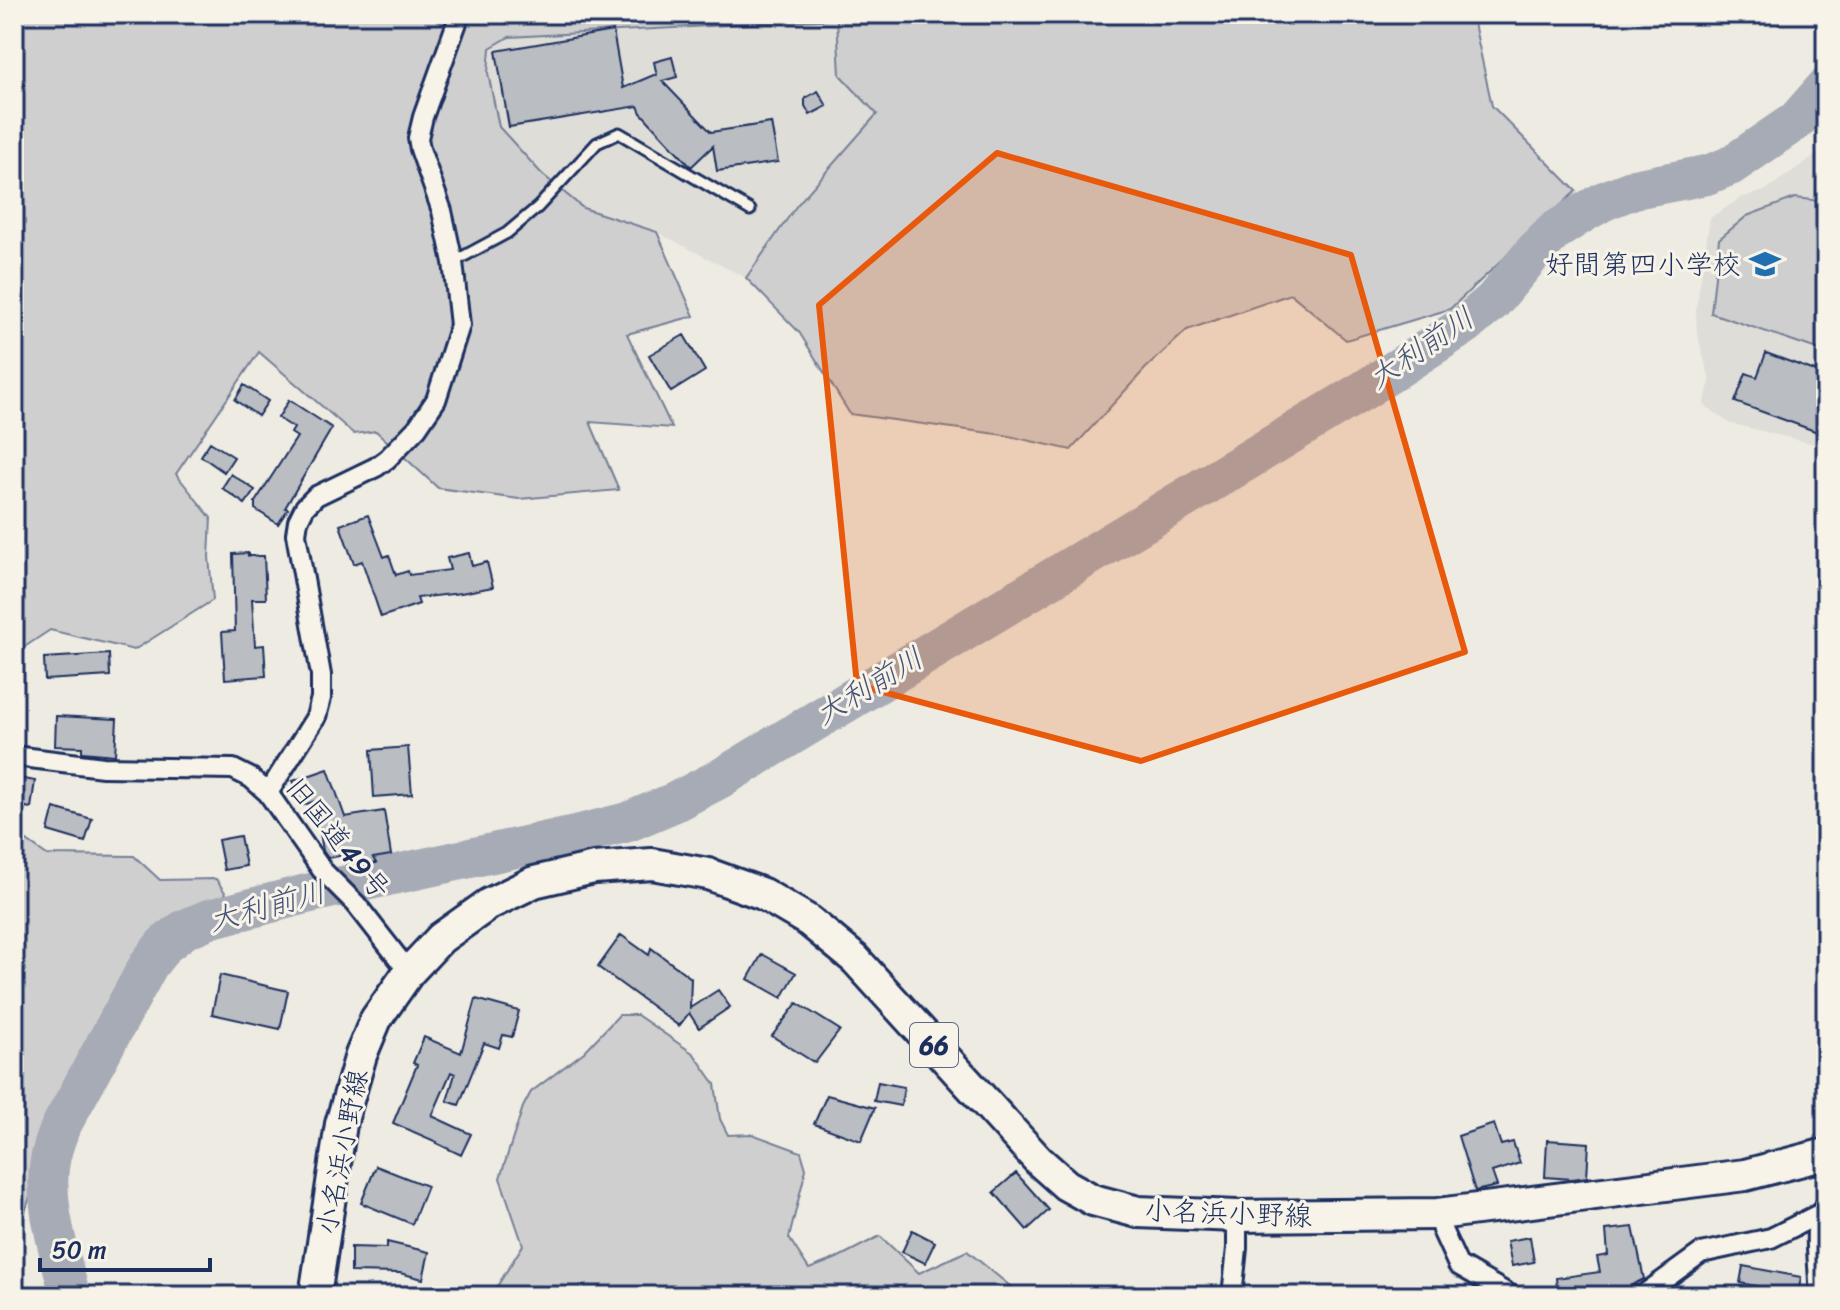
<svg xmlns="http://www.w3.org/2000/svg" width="1840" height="1310" font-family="Sriracha,'Klee One',sans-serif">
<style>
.built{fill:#deddd8}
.green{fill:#cfcfcf;stroke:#757f96;stroke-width:2}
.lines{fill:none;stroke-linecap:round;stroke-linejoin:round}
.river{stroke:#a6abb5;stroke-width:40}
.building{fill:#babdc2;stroke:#1b2f5e;stroke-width:2}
.service-casing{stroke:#1b2f5e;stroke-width:15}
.minor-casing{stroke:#1b2f5e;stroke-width:24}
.primary-casing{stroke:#1b2f5e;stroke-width:36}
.service{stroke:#f7f3e8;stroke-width:9}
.minor{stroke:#f7f3e8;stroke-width:18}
.primary{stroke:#f7f3e8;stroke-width:30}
.marked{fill:#e8590c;fill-opacity:0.2;stroke:#e8590c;stroke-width:6;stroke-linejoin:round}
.labels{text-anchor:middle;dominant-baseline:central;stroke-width:6;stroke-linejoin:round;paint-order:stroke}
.shield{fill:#f7f3e8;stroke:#5d6a87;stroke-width:2}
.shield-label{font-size:26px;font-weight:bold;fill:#1b2f5e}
.poi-label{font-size:28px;fill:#1b2f5e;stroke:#f7f3e8;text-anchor:end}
.street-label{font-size:28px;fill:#1b2f5e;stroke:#f7f3e8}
.water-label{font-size:30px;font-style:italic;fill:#455478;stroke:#f7f3e8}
</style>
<rect width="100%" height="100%" fill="#eeebe2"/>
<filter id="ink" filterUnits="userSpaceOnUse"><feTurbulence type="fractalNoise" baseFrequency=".0125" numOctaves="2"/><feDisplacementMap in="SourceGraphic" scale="16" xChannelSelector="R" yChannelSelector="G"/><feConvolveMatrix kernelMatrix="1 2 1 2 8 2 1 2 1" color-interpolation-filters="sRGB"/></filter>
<g filter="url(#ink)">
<path class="built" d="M837 19 840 75 877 114 797 205 746 278 657 232 583 208 542 174 499 127 488 73 490 48 509 37Z
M1826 148V447L1729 423 1704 405 1710 381 1697 333 1696 310 1710 218 1741 198 1764 191Z"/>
<path class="green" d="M14 14H1472L1492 106 1576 191 1450 309 1346 340 1291 294 1187 330 1145 369 1071 450 1004 435 850 414 799 332 746 278 797 205 877 114 840 75 837 19 509 37 490 48 488 73 499 127 542 174 583 208 657 232 694 316 627 334 672 428 590 422 619 490 519 499 438 488 376 431 354 434 259 352 176 474 211 518 209 557 213 600 134 650 50 630 14 654Z
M1795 198 1813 200 1826 205V352L1711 313 1719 239 1747 216Z
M14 832 47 855 134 856 160 880 216 879 226 894 182 922 121 989 60 1104 14 1246Z
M619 1015H637L694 1054 715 1084 720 1119 728 1135 752 1134 801 1152 806 1169 789 1238 809 1269 837 1258 880 1236 919 1273 967 1251 1015 1290 1012 1296H504L496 1288 523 1245 500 1178 523 1107 531 1092 584 1052Z"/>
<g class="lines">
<path class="river" d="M70 1296C60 1253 40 1195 52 1152 54 1144 57 1136 60 1128L149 964 164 945 185 929 209 919 306 894 584 833 628 822 675 802 721 778 1364 390 1465 325 1493 301 1534 252 1555 231 1583 213 1604 201 1634 189 1707 175 1730 166 1796 121 1826 87"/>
</g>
<path class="building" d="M613 31 623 88 656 74 657 76 654 62 672 57 677 77 662 81 711 132 771 123 778 162 717 171 713 146 691 167 641 113 638 106 509 127 496 51Z
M818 91 827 106 810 115 805 106V98Z
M684 335 705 371 671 392 649 355Z
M1766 353 1826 375V435L1735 402 1746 373 1757 377Z
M244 385 268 401 258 416 235 400Z
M289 400 332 428 285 508 288 509 278 524 255 509V502L297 437 291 433 294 428 278 418Z
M210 442 234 457 224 472 201 456Z
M231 474 255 490 245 504 222 488Z
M368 515 384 557 389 555 396 575 408 571 409 575 450 570 447 558 469 553 472 566 487 562 493 587 461 593 417 598 419 604 381 617 362 561 354 564 340 525Z
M248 553V556H264L266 599H252L255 646 264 645 266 676 225 679 222 632 235 631 233 554Z
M109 654 110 676 45 680 44 658Z
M56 716 117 719 115 755 82 752V747L55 746Z
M408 747 412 794 374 797 371 750Z
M328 769 345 817 384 811 391 855 373 858 376 863 347 868 345 855 328 858 323 851 315 801 301 806 293 781Z
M14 777 35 781 31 808 14 805Z
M54 808 92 819 85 842 48 831Z
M240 836 246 866 224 870 218 840Z
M621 935 649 955 651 948 691 978 690 1008 718 990 730 1007 699 1028 689 1013 679 1026 598 967Z
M762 954 796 973 782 998 748 979Z
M220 975 288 991 280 1029 212 1014Z
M476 999 519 1011 512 1037 503 1035 499 1048 484 1043 459 1105 447 1101 455 1074 451 1072 432 1116 471 1134 461 1155 436 1143 437 1142 393 1123 417 1065 413 1063 424 1037 461 1053Z
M797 1003 840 1030 815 1063 772 1036Z
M878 1082 904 1087 901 1106 874 1101Z
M827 1095 875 1108 861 1141 814 1124Z
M1494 1124 1501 1145 1513 1142 1520 1163 1492 1172 1497 1186 1475 1191 1458 1136Z
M1547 1140 1589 1143 1587 1177 1572 1179 1545 1177Z
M376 1166 427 1186 412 1224 361 1203Z
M1016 1173 1049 1210 1027 1230 994 1192Z
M1633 1227 1644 1279 1630 1286 1626 1293 1610 1296H1558L1556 1278 1600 1272 1597 1257 1608 1255 1606 1230Z
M912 1230 935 1242 925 1263 902 1252Z
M1530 1237 1534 1262 1512 1266 1507 1241Z
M387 1242 429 1252 423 1279 400 1273 351 1272V1247L387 1248Z
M1743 1266 1801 1277 1798 1294 1740 1283Z"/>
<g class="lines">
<defs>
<path id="service" d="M453 262 507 233 538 207 597 143 619 133 750 210"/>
<path id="minor" d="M14 756 103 767 233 769 251 778 268 793 322 870 356 904 409 972
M268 793 316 717 321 698V675L296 534 298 521 305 507 316 496 376 467 387 459 417 428 436 400 460 325 453 262 442 211 420 149 418 138 423 117 460 14
M1438 1214 1442 1230 1458 1265 1512 1296
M1232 1296 1237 1248V1216
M1637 1296 1643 1295 1701 1253 1771 1238 1819 1214
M1819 1296C1821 1273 1810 1224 1824 1208"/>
<path id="primary" d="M315 1296 341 1124 361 1055 376 1019 409 972 441 938 489 904 534 882 594 868 652 864 708 874 763 894 809 921 855 959 1039 1161 1066 1185 1093 1200 1138 1212 1237 1216 1438 1214 1745 1175 1826 1154"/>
</defs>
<use href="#service" class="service-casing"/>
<use href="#minor" class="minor-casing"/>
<use href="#primary" class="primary-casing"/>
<use href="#service" class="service"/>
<use href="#minor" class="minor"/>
<use href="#primary" class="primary"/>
</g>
</g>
<path class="marked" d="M997 153 1351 255 1465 652 1141 761 857 685 819 305Z"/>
<defs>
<symbol id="school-bare" viewBox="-9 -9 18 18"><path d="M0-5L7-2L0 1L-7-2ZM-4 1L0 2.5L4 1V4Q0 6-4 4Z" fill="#1f6fb2" stroke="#f7f3e8" stroke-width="2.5" paint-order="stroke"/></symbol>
</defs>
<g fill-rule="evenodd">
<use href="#school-bare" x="1743" y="242" width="44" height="44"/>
</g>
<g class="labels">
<rect class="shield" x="910" y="1023" width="48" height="44" rx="6"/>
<g class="shield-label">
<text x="934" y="1045">66</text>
</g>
<g class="poi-label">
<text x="1741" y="264">好間第四小学校</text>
</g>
<g class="street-label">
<text transform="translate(338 838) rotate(51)">旧国道49号</text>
<text transform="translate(342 1152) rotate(-79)">小名浜小野線</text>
<text transform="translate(1228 1213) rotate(2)">小名浜小野線</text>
</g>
<g class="water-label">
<text transform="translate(1421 348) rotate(-34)">大利前川</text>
<text transform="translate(869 686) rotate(-31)">大利前川</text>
<text transform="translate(267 906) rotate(-15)">大利前川</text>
</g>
</g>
<rect width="1840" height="1310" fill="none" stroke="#f7f3e8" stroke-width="48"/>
<rect x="24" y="24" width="1792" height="1262" fill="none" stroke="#1b2f5e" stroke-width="3" filter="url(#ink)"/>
<path d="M40 1258v12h170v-12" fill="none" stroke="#1b2f5e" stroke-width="4"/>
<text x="52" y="1258" font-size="24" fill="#1b2f5e" stroke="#f7f3e8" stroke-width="6" paint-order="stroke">50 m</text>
</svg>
